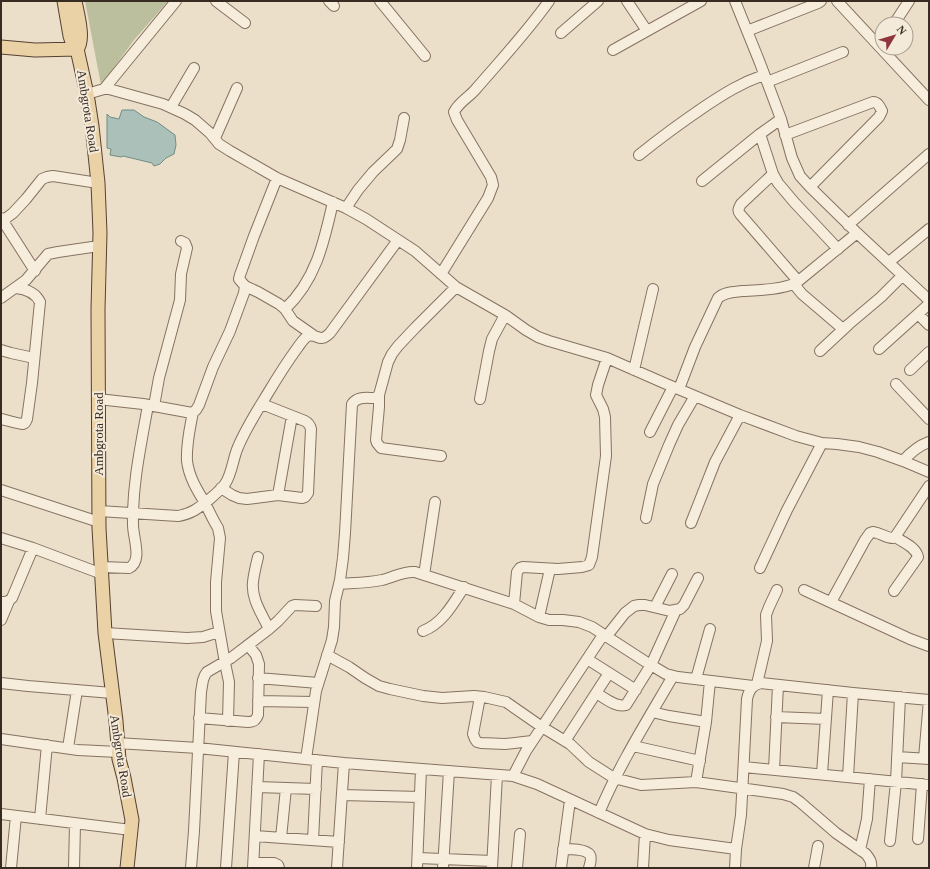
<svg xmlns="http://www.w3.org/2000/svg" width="930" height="869" font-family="'Times New Roman',serif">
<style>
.cemetery{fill:#bcbf9d}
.water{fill:#aac0b8;stroke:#718e85}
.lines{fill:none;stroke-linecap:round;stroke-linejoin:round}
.minor-casing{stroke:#867260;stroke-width:12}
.major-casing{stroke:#554133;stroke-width:15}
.minor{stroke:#f6eddd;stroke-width:10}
.major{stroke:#ead1a6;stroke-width:13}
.labels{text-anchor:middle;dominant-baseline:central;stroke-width:4;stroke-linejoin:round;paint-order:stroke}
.street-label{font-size:13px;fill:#382b22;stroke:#f3ead9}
</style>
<rect width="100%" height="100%" fill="#ebdfca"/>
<path class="cemetery" d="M85 1H168L134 40 101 85Z"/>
<path class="water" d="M122 110H134L144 117 157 122 175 135 176 145 174 154 166 158 160 164 154 166 152 163 123 156 121 157 110 155 111 149 107 148V114L110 117 119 119Z"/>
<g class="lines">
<defs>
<path id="minor" d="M216 1 245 23
M329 1 334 6
M380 1 425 56
M627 1 647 31 701 1
M735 1 760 63 781 119 792 158 800 176 810 187 857 233 929 300
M837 1 929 100
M894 24 909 1
M747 31 818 3 821 1
M561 33 598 1
M613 50 647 31
M767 82 843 52
M104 89 176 1
M87 94 104 89H109L163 104 185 114 195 120 210 133 219 144 230 151 277 178 346 208 366 219 415 251 456 287 505 315 526 330 538 337 549 341 607 358 664 383 740 415 796 436 822 443 837 444 859 447 878 452 903 461 929 472
M171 107 194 68
M760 134 773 174 778 183 794 202 838 249
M785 135 873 102C878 102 880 107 882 111L879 117 810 187
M215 138 237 88
M639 155C660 138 682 122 704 107 725 93 741 83 764 75
M773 174 741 204C739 208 737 210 740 214L798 281
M702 181 760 134 781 119
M346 208 358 190 373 172 397 149 400 140 404 118
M1 218 35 271
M1 222 13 213 26 199 42 179 47 177 53 176 98 183
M848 225 929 154
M889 262 929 229
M441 274 488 198 493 185 491 177 457 120 454 112C458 103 469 97 475 90 500 61 527 32 549 1
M796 283 797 288 802 294 843 329
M245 286 258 292 279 304 285 309 293 321 313 335
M1 298 26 280 48 254 58 252 99 246
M285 309C316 280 324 242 333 202
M918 314 929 325
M879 349 929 304
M1 350 11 353 34 358
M820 351 849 324 881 297 902 276
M634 370 653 289
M910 370 929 352
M896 384 929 419
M679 389 695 347 718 298C724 292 734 292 742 291 760 290 779 290 796 283L857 233
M379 395V407L376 440 377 443 381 448 441 456
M98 399 143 404 192 413 196 410 199 405 213 367 230 331 244 293 245 286 239 279 240 275 254 236 277 178
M480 399 489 351 492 339 505 315
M154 406 159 378 180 300 181 274 187 248 185 243 181 241
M193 412C190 428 186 444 187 461 189 477 197 490 205 503 209 511 213 520 218 528L220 538 216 582V611L225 663 229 682 228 721
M1 419C6 420 18 424 23 424 26 423 26 421 27 419L32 383 40 302C35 292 26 289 16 288
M650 432 673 387
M903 461C911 452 918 446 929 442
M221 488 232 495 239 498 247 499 278 495 302 498 305 497 308 493 311 429C310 425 309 423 305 421L262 404
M1 490 99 522
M278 495 292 416
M99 511 178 516C184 515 190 513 195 510 203 505 219 492 225 484 232 474 233 458 238 447 246 428 257 411 268 393 277 378 287 362 298 347 301 343 304 338 308 336 318 333 319 344 330 333L398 240
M646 518 653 484 669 445 678 425 695 396
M691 523 715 462 740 415
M1 538 33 548 102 574
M258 557C256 565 254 573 253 582 251 599 262 614 269 629
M101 567 129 568C143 561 133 538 133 525 132 485 141 445 148 405
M760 568 787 510 822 443
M424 575 435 502
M339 584C353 583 368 583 382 580 394 577 403 571 415 572L514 604 539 617 549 620H563L579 622 592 627 646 662 666 674 678 677 753 686
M804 590 910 639 929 646
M894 591 918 557C916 547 903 542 895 537
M1 602C6 602 8 602 12 598L33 548
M831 602 865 540 870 533 873 532C881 533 886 538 893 538L895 537 929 486
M514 604 517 572 520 568 523 567 558 569 582 567 589 565 592 557 606 456 605 417 603 409 596 395 598 385 607 358
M655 607 672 574
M539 617 550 569
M1 620 9 601
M423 631C443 623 453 604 464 587
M105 633 187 638 203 637 219 632
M606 637 625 613 634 606 639 605H645L670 611 680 609 684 605 698 578
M327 655 349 667 365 678 379 686 390 689 423 696 442 698 474 696 484 697 506 702 542 727 570 744 589 762 614 778 641 785 696 782 783 794 793 797 800 802 836 833 866 854C870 859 872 862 871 868
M587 659 636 690
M258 678 318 683
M696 679 710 629
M1 683 28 686 112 693
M757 684 767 641 766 615 769 607 777 590
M596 693C605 698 616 708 626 705L651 665 676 610
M480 697 473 734 475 739 477 742 481 743 505 744 532 741
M258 701 314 702
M652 712 669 716 706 722
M776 717 826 719
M199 718 248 722C254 722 256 720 258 715L259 664 256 655 248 645
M1 739 78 750 118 752
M565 741 609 673
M117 743 198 748 344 763 513 776 537 784 645 834 669 840 736 849
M633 746 700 761
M68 748 77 690
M897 757 929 759
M924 758 929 700
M306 759 316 691 332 640 334 627 335 601 340 580 343 558 345 533 352 404C358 396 366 398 375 398L379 395 388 362 392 354 398 346 415 328 456 287
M744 767 929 785
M774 770 778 685
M822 774 828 690
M513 776 526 751 603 635
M848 777 853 693
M696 782 706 722 710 681
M257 787 316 789
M342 795 420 797
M599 813C619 765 647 721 673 676
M1 814 131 830
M40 819 47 745
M255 836 339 842
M281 838 286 788
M918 839 922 784
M313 840 317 760
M890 841 896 782 900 697
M563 849C570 849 586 849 590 855 592 858 590 864 589 868
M860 850 867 819 870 779
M418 858 492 861
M254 863H274L278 865 279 868
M11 868 16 816
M74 868 75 824
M191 868 194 831 201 692 203 680 205 675 207 672 231 658 269 629 278 621 292 606 295 605 316 606
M226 868 234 752
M253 868 259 754
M337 868 344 763
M417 868 421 769
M443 868 449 771
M492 868 497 775
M517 868 520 834
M561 868 570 800
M643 868 645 834
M735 868 736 849 741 815 747 699C749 690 752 685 761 683L853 693 929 700
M814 868 818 846"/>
<path id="major" d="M64 1 70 36 72 42 77 49 87 94 92 126 98 183 100 233 98 309 99 528 105 633 116 721 119 759 124 778 132 820 127 868
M75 1C77 12 85 40 77 49
M1 47 35 50 77 49"/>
</defs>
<use href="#minor" class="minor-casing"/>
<use href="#major" class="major-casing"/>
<use href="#minor" class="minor"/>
<use href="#major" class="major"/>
</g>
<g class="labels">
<g class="street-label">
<text transform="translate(88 111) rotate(81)">Ambgrota Road</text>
<text transform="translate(98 434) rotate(-90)">Ambgrota Road</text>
<text transform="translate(121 756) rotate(81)">Ambgrota Road</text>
</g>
</g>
<rect width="930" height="869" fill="none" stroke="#382b22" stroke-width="4"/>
<g transform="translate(894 36) rotate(52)"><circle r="19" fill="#f3ead9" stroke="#a89e90"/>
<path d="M0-3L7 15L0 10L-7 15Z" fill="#90353b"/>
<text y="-6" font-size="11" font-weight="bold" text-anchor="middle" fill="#382b22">N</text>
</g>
</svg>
